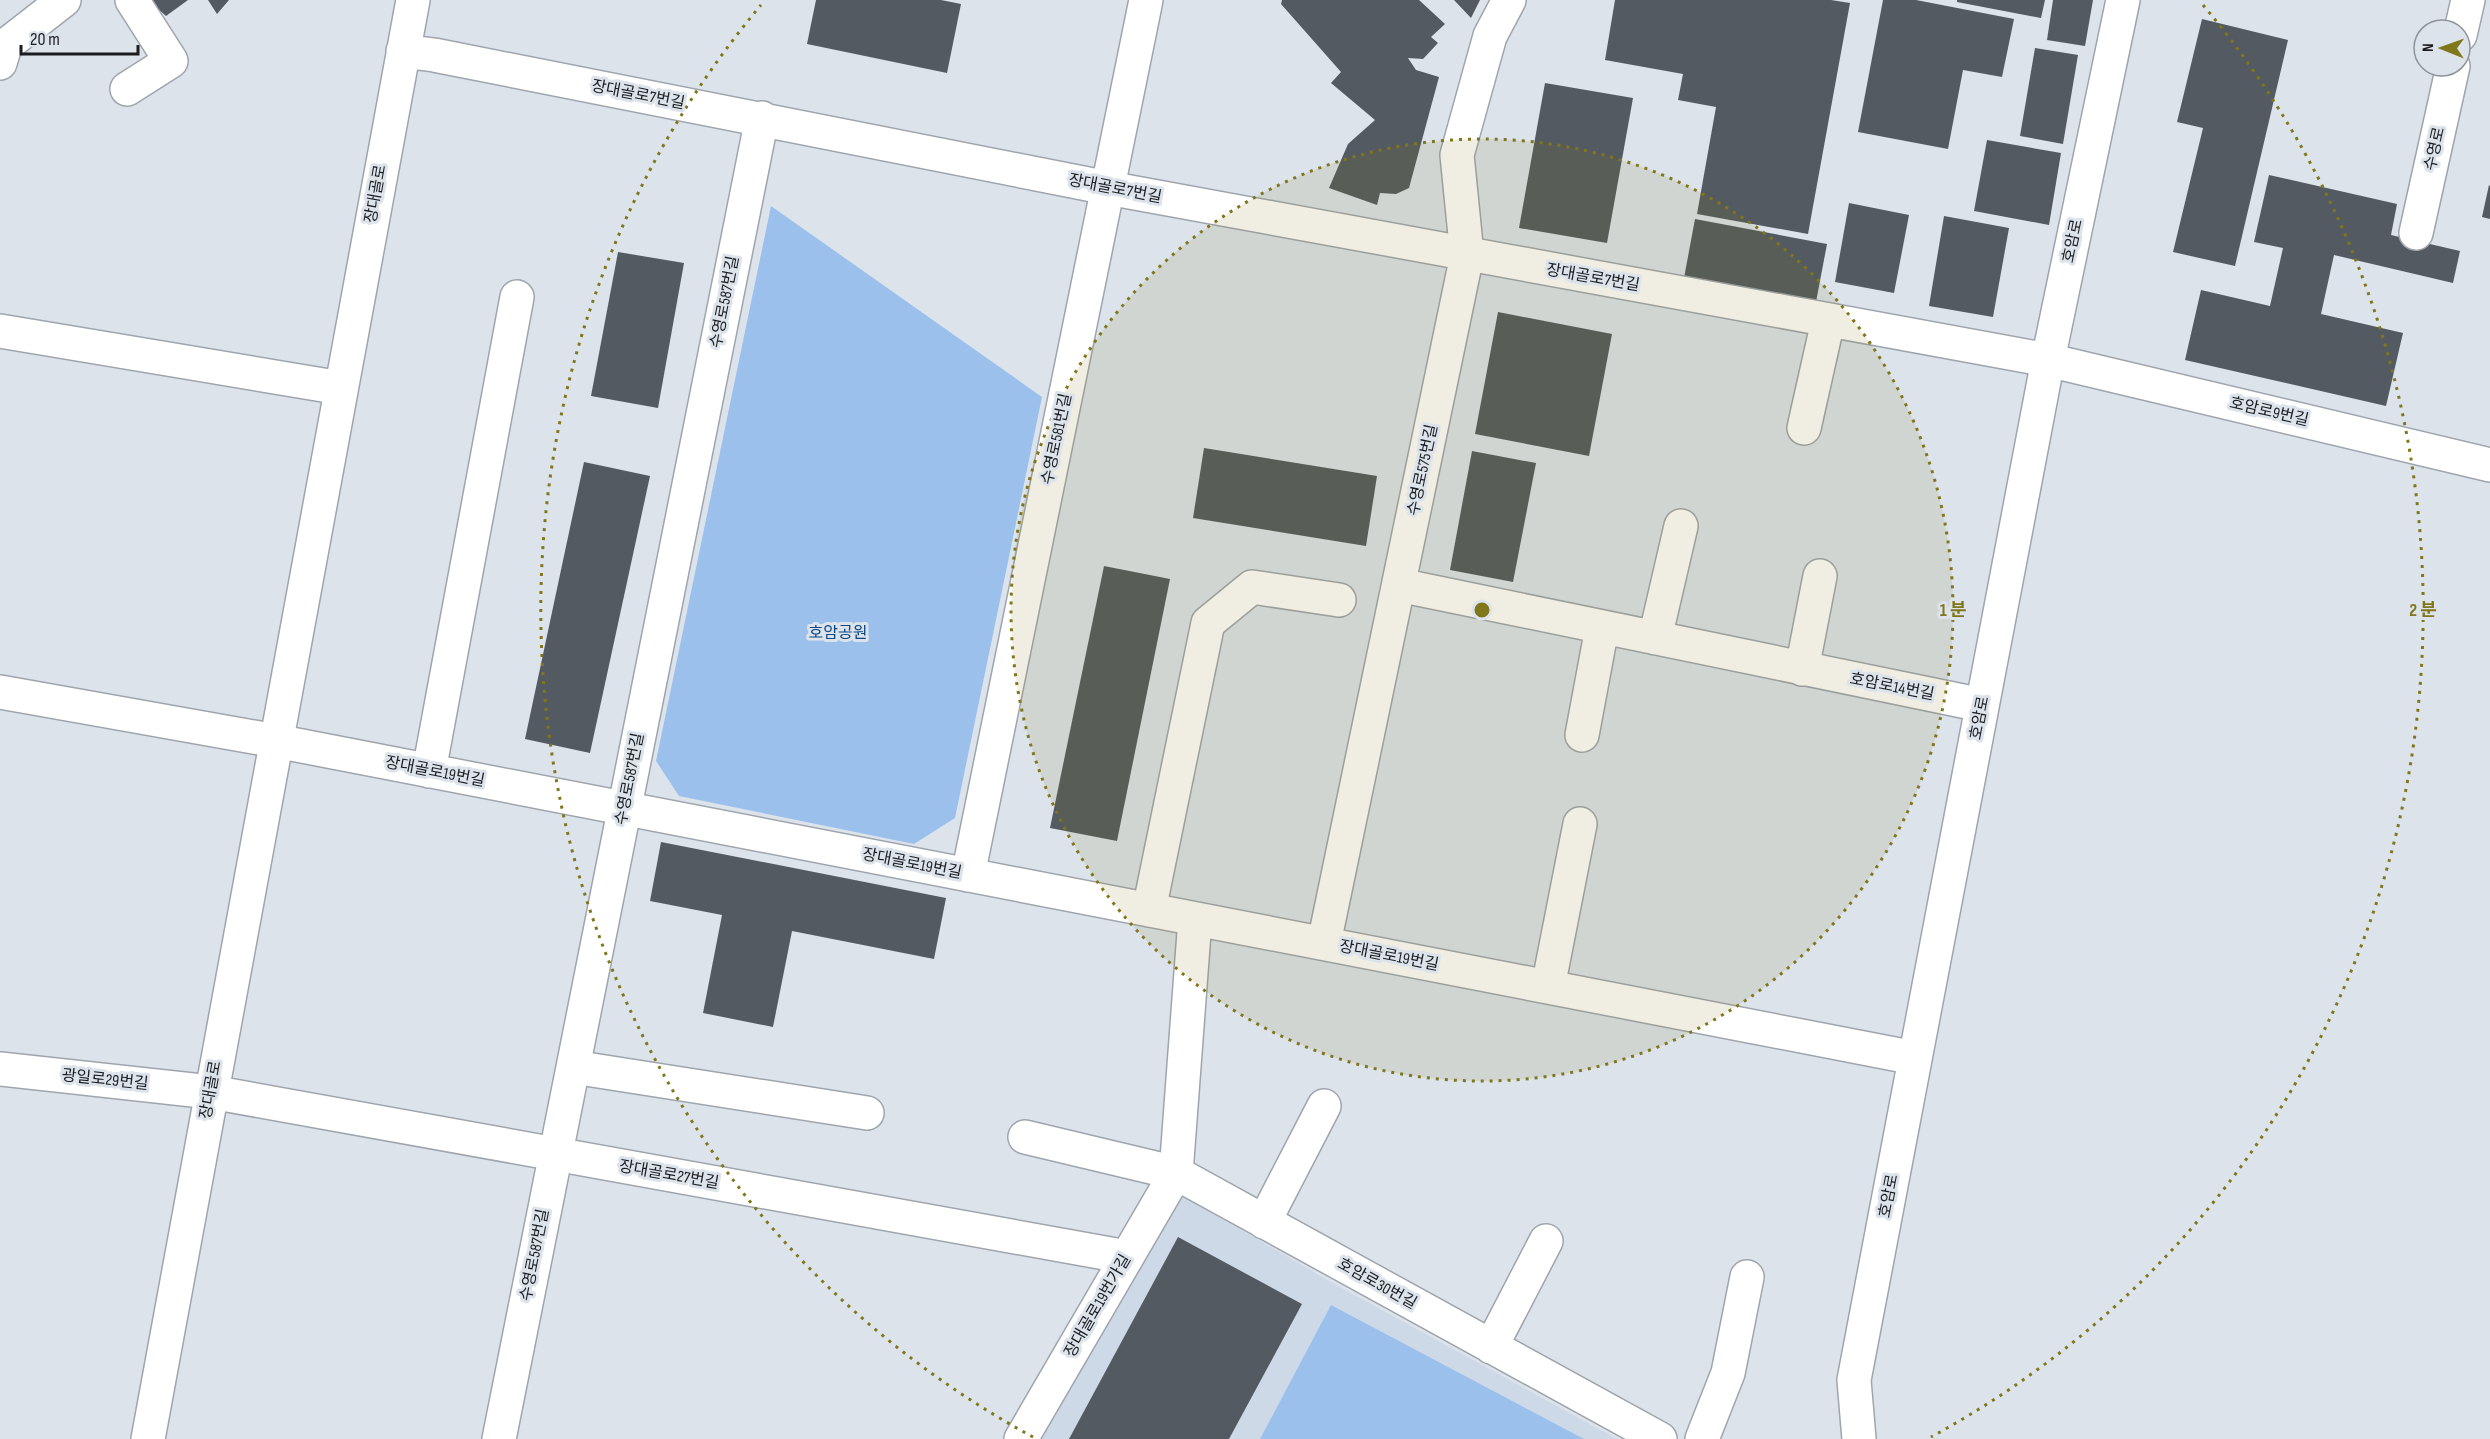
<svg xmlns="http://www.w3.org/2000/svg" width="2490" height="1439" font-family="'Sofia Sans Condensed','Noto Sans KR',sans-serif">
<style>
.built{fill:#ced9e8}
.green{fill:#9cc0ec}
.building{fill:#545a61}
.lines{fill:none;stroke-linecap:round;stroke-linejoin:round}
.minor-casing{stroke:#9fa5ad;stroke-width:36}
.minor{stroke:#fff;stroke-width:33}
.ring{fill:none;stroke:#80771b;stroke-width:3;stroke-dasharray:3 6}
.labels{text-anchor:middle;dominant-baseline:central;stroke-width:6;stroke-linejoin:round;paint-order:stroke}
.street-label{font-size:16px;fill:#1a1c1f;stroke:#dce3eb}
.park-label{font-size:16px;fill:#084683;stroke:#dce3eb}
.centre{fill:#80771b;stroke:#dce3eb;stroke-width:3}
.ring-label{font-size:18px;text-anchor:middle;font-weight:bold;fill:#80771b;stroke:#dce3eb;stroke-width:6;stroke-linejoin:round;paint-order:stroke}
</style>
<rect width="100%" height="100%" fill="#dce3eb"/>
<path class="built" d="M1183 1196 1331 1282 1617 1439H1041Z"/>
<path class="green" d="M771 206 1042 397 955 818 914 844 679 796 656 761Z
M1331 1305 1584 1439H1260Z"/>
<path class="building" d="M148 0H188L166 16Z
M208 0H229L217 14Z
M816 0H941L961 4 947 73 807 44Z
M1282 0H1419L1445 24 1431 37 1438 43 1423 59 1408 58 1416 70 1439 77 1409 188 1396 194 1380 193 1377 205 1329 188 1348 144 1375 120 1331 83 1341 72 1281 4Z
M1454 0H1480L1471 18Z
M1615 0H1831L1850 3 1808 234 1697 214 1716 107 1678 100 1683 74 1605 60Z
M1883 0H1916L2014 19 2002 77 1963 70 1948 149 1858 132Z
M1957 0H2045L2041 18 1957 2Z
M2053 0H2093L2085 46 2047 40Z
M2202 19 2288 40 2235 266 2173 252 2203 128 2177 122Z
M2035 48 2078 55 2063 144 2020 136Z
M1545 83 1633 98 1607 243 1519 228Z
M1987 140 2061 153 2049 225 1974 211Z
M2269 175 2397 204 2391 235 2460 251 2453 283 2334 255 2321 314 2403 333 2386 406 2185 360 2201 290 2270 306 2283 248 2254 242Z
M2489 185 2490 186V219L2482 217Z
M1849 203 1909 215 1894 293 1835 282Z
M1944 216 2009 228 1993 317 1929 306Z
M1695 219 1827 244 1816 302 1684 278Z
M618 252 684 263 658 408 591 396Z
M1498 312 1612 334 1589 456 1475 434Z
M1204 448 1377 476 1366 546 1193 518Z
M1472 451 1536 463 1513 582 1450 570Z
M584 462 650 476 590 753 525 739Z
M1104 566 1170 579 1117 841 1050 828Z
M661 842 946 898 934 959 792 931 773 1027 703 1013 722 915 650 901Z
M1178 1237 1302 1304 1229 1439H1069Z"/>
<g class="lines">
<defs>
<path id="minor" d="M2460 35 2468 0
M403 51 434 55 1108 188 2048 360 2490 465
M0 63 5 46 64 0
M127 89 171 61 132 0
M2416 233 2453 66
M0 331 341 388
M1804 428 1828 321
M1399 585 1982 705
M1655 638 1681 526
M1802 669 1820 576
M0 692 276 741 1915 1058
M1582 735 1602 628
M429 771 517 297
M968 875 1146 0
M1149 910 1208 623 1252 587 1339 600
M1324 943 1467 255 1457 155 1490 36 1509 0
M1548 987 1580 824
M573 1067 867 1113
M0 1069 211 1092 1127 1257
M1025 1137 1176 1173 1660 1439
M1264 1222 1324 1106
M1491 1347 1546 1241
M148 1439 413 0
M499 1439 762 118
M1021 1439 1176 1173 1195 919
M1702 1439 1728 1373 1747 1277
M1859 1439 1854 1380 2048 360 2123 0"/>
</defs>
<use href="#minor" class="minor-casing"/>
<use href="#minor" class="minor"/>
</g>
<circle cx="1482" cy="610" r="471" fill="#80771b" fill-opacity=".12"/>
<g class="ring">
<circle cx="1482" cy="610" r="471"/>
<path d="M1033 1437A941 941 0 0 1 761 5M2203 5A941 941 0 0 1 1931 1437"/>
</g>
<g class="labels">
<g class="street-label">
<text transform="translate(638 95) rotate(11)">장대골로7번길</text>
<text transform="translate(2435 149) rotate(-77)">수영로</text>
<text transform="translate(1115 189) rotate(11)">장대골로7번길</text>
<text transform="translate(376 194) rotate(-80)">장대골로</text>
<text transform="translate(2073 241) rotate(-78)">호암로</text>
<text transform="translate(1593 278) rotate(10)">장대골로7번길</text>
<text transform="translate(725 302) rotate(-79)">수영로587번길</text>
<text transform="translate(2269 412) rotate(13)">호암로9번길</text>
<text transform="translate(1057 439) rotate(-78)">수영로581번길</text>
<text transform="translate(1423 470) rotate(-78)">수영로575번길</text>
<text transform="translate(1892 687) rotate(11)">호암로14번길</text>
<text transform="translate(1980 718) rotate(-79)">호암로</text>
<text transform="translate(435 772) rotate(11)">장대골로19번길</text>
<text transform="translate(630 779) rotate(-79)">수영로587번길</text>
<text transform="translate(912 864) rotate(11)">장대골로19번길</text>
<text transform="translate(1389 956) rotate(11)">장대골로19번길</text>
<text transform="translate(105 1080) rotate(6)">광일로29번길</text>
<text transform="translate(211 1090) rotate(-80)">장대골로</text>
<text transform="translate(669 1175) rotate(10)">장대골로27번길</text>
<text transform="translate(1889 1196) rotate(-79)">호암로</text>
<text transform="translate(535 1255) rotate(-79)">수영로587번길</text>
<text transform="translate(1377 1284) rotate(29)">호암로30번길</text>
<text transform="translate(1098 1306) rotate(-60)">장대골로19번가길</text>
</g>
<g class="park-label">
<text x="838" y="633">호암공원</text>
</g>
</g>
<circle cx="1482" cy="610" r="9" class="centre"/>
<g class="ring-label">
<text x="1953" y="616">1 분</text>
<text x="2423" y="616">2 분</text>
</g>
<g transform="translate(2442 48) rotate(271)"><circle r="28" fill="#dce3eb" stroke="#8e9399" stroke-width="1.5"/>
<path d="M0-4.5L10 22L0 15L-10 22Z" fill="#80771b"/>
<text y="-9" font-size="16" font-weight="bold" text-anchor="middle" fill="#1a1c1f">N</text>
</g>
<path d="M21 45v9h117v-9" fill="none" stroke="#1a1c1f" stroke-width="3"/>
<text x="30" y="45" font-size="18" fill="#1a1c1f" stroke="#dce3eb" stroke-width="4.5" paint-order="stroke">20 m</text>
</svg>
